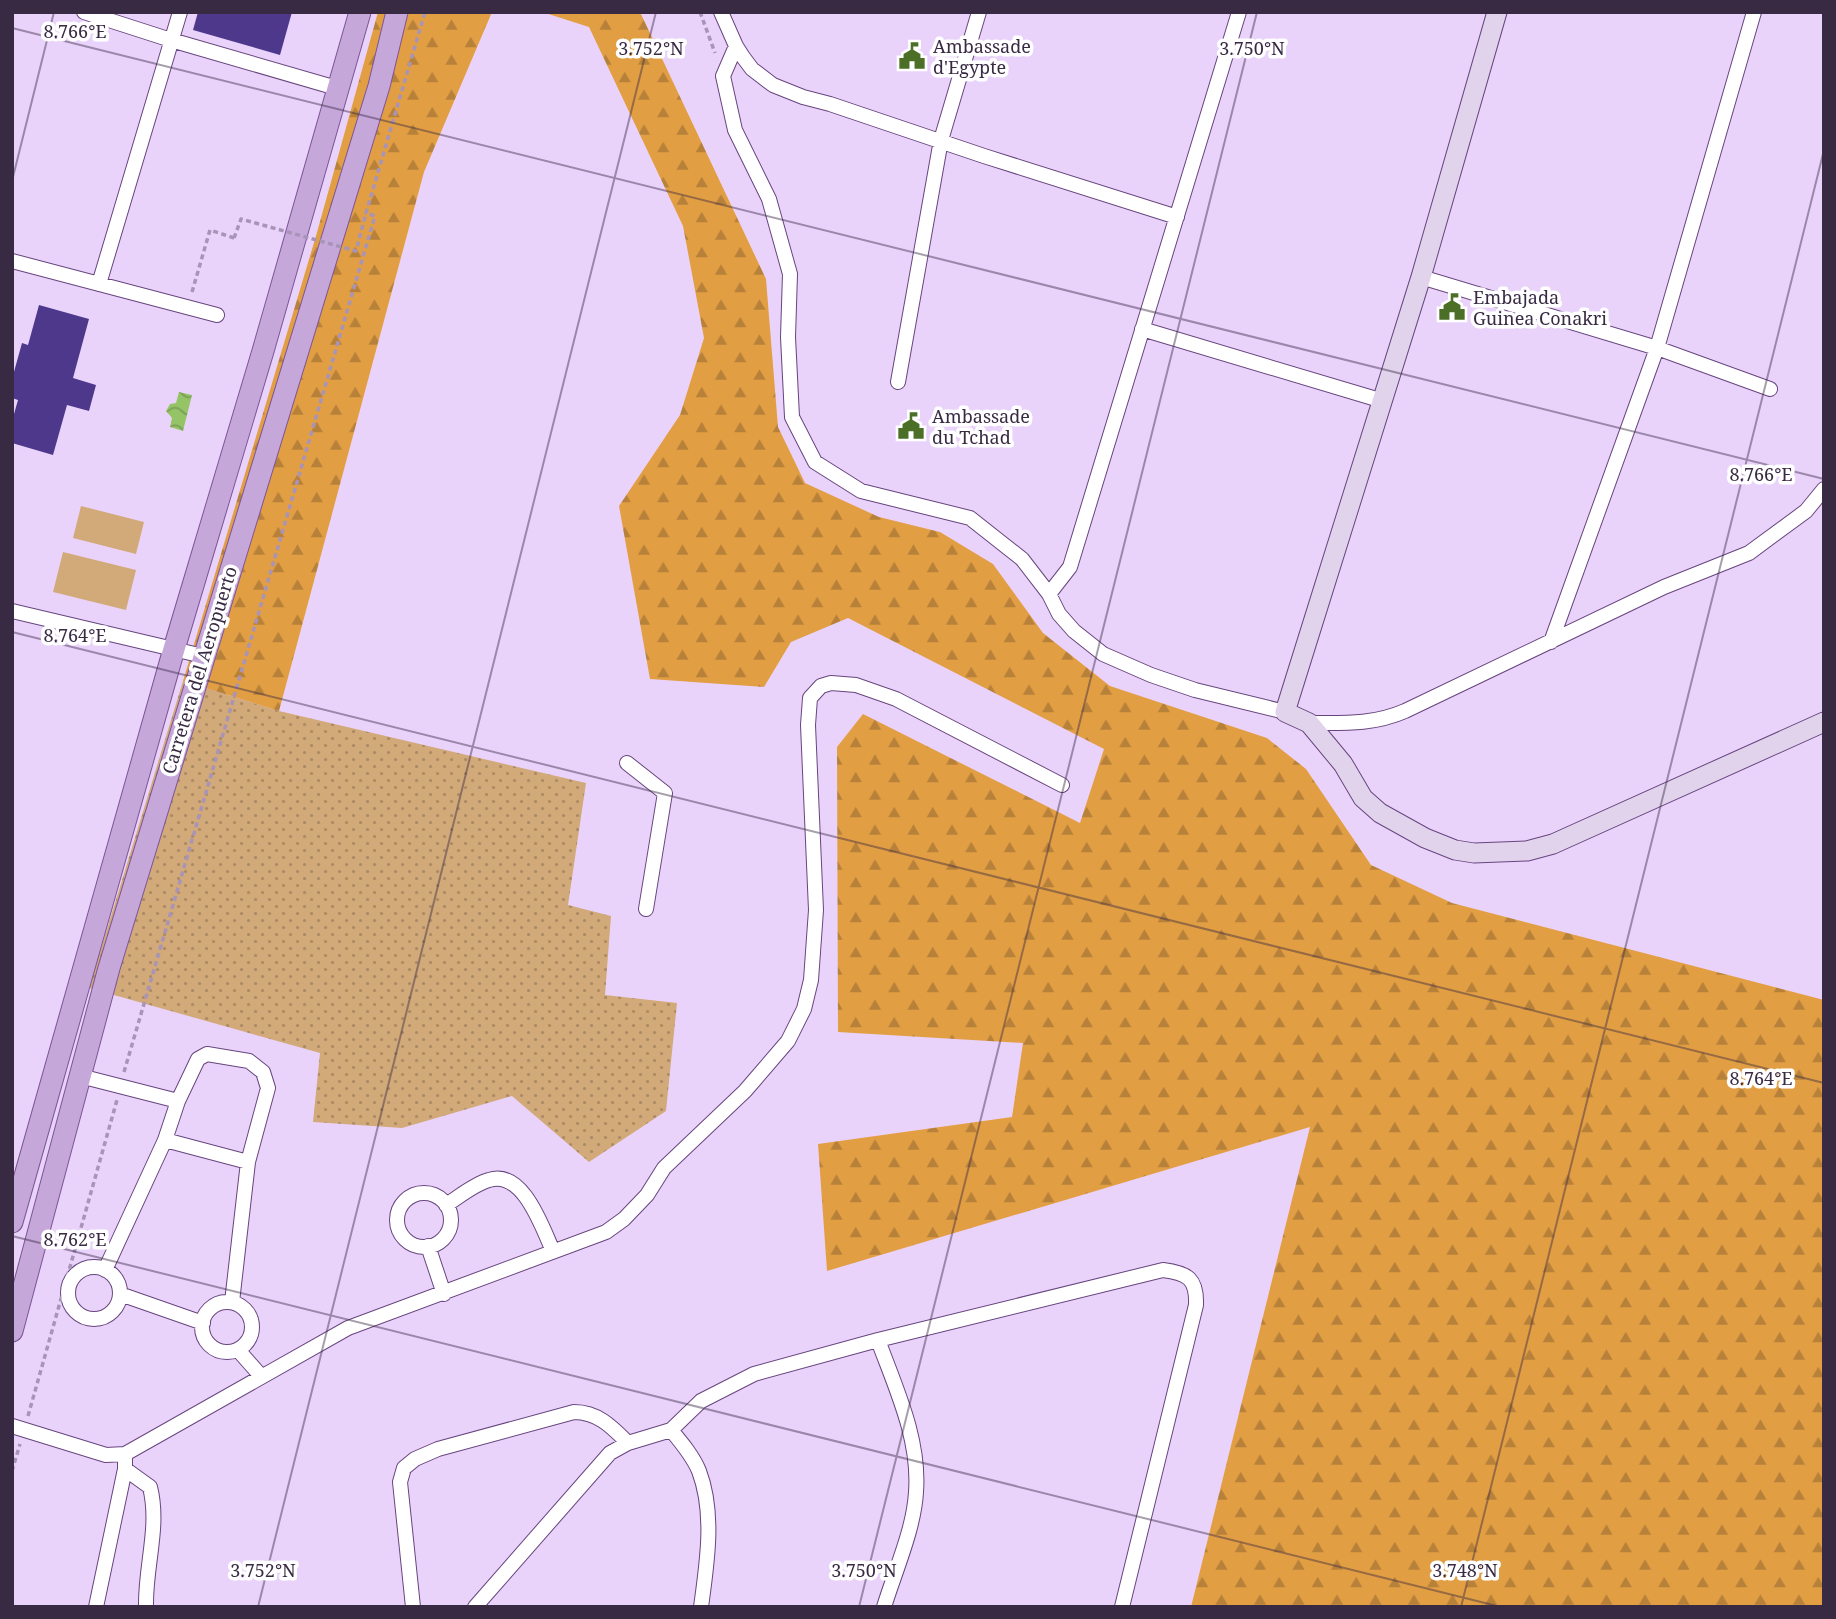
<svg xmlns="http://www.w3.org/2000/svg" width="1836" height="1619" font-family="'Noto Serif',serif">
<style>
.grass{fill:url(#grass-dots)}
.forest{fill:url(#forest-firs)}
.park{fill:#d2a978}
.water{fill:url(#water-waves)}
.building{fill:#4d388c}
.lines{fill:none;stroke-linecap:round;stroke-linejoin:round}
.street-casing{stroke:#67457e;stroke-width:16}
.secondary-casing{stroke:#67457e;stroke-width:21}
.primary-casing{stroke:#7c5596;stroke-width:23}
.path{stroke:#a894b7;stroke-width:3.5;stroke-dasharray:5 3.5;stroke-linecap:butt}
.street{stroke:#fff;stroke-width:14}
.secondary{stroke:#e2d3ed;stroke-width:19}
.primary{stroke:#c6a7da;stroke-width:21}
.path-bridge{stroke:#a894b7;stroke-width:3.5;stroke-dasharray:5 3.5;stroke-linecap:butt}
.ticks{fill:none;stroke:#392a44;stroke-width:2;stroke-opacity:0.45}
.labels{text-anchor:middle;dominant-baseline:central;stroke-width:7;stroke-linejoin:round;paint-order:stroke}
.poi-label{font-size:18px;fill:#392a44;stroke:#fefffe;text-anchor:start}
.street-label{font-size:18px;fill:#392a44;stroke:#fefffe}
.ticks-label{font-size:18px;text-anchor:middle;fill:#392a44;stroke:#fefffe;stroke-width:7;stroke-linejoin:round;paint-order:stroke}
</style>
<defs>
<pattern id="grass-dots" width="8" height="8" patternUnits="userSpaceOnUse" patternTransform="scale(1.75)"><rect width="8" height="8" fill="#d2a978"/><path d="M2 2h.1M6 6h.1" fill="none" stroke="#ab8a64" stroke-width="1.8" stroke-linecap="round"/></pattern>
<pattern id="forest-firs" width="22" height="20" patternUnits="userSpaceOnUse" patternTransform="scale(1.75)"><rect width="22" height="20" fill="#e29e43"/><path d="M5 1l3.5 6h-7zM16 11l3.5 6h-7z" fill="#b8813a"/></pattern>
<pattern id="water-waves" width="16" height="10" patternUnits="userSpaceOnUse" patternTransform="scale(1.75)"><rect width="16" height="10" fill="#95c467"/><path d="M0 5q4-4 8 0t8 0" fill="none" stroke="#7b9f56"/></pattern>
</defs>
<rect width="100%" height="100%" fill="#ead3fb"/>
<path class="grass" d="M183 681 279 711 586 783 568 905 611 916 605 995 677 1003 666 1111 589 1162 512 1096 402 1128 313 1122 320 1053 89 988Z"/>
<path class="forest" d="M378 12H492L424 172 279 711 183 681 316 236Z
M542 12H640L766 279 778 427 805 483 879 517 940 532 993 564 1043 633 1110 686 1267 738 1306 769 1371 865 1452 903 1824 1000V1607H1191L1310 1127 827 1271 818 1144 1012 1117 1023 1043 838 1032 837 747 863 714 1080 823 1104 749 848 618 791 642 764 687 650 679 619 506 680 415 704 338 683 226 589 27Z"/>
<path class="park" d="M81 506 144 522 136 554 73 538Z
M63 552 136 570 126 610 53 592Z"/>
<path class="water" d="M179 392 192 395 183 431 170 427 172 418 166 411 170 404 176 403Z"/>
<path class="building" d="M198 12H292L280 55 193 30Z
M39 305 89 319 73 378 96 385 89 411 67 405 53 455 12 443V421L18 400 12 398V379L22 343 28 345Z"/>
<g class="lines">
<defs>
<path id="street" d="M84 12 171 40 340 89
M721 12 736 46 743 57 752 69 773 85 803 97 830 104 984 156 1177 217
M736 46 723 76 735 130 769 199 790 274 788 337 792 417 815 462 861 491 970 518 1022 559 1049 594 1059 614 1074 631 1103 654 1151 675 1195 690 1285 712
M12 261 217 315
M1421 277 1657 348 1770 389
M99 284 180 12
M1142 329 1383 401
M898 382 941 140 979 12
M1049 594 1070 567 1239 12
M12 611 203 656
M1551 642 1657 348 1754 12
M1309 723C1343 723 1373 725 1405 711L1664 587 1749 553 1806 511 1824 489
M627 763 665 793 646 909
M80 1076 178 1101 198 1059 207 1054 249 1061 263 1072 268 1088 248 1162 232 1302
M165 1140 248 1162
M397 1220a27 27 0 1 1 54 0a27 27 0 1 1-54 0Z
M446 1205C459 1197 474 1184 489 1180 523 1169 542 1227 553 1251
M428 1246 444 1294
M68 1293a26 26 0 1 1 52 0a26 26 0 1 1-52 0Z
M105 1270 165 1140 178 1101
M120 1294 203 1323
M202 1327a25 25 0 1 1 50 0a25 25 0 1 1-50 0Z
M878 1340C896 1389 920 1439 916 1492 914 1529 895 1571 884 1607
M238 1350 261 1376
M12 1426 106 1455 125 1454 348 1328 606 1232 624 1219 647 1195 664 1168 745 1091 788 1041 804 1009 811 980 816 910 808 725 810 698 821 686 831 683 856 685 896 699 1062 785
M671 1430C681 1442 693 1456 699 1471 715 1513 707 1563 701 1607
M125 1469 150 1487C160 1527 145 1566 146 1607
M96 1607 125 1469V1454
M413 1607 400 1482 404 1468 415 1459 438 1449 574 1412C598 1412 612 1427 628 1443
M475 1607 610 1453 628 1443 671 1430 701 1401 754 1374 878 1340 1163 1270C1188 1273 1197 1279 1196 1305L1122 1607"/>
<path id="secondary" d="M1497 12 1421 277 1285 712 1309 723 1343 764 1363 798 1380 813 1425 838 1455 850 1474 853 1527 851 1553 844 1824 722"/>
<path id="primary" d="M12 1222 174 649 263 351 360 12
M12 1331 109 968 379 86 397 12"/>
</defs>
<use href="#street" class="street-casing"/>
<use href="#secondary" class="secondary-casing"/>
<use href="#primary" class="primary-casing"/>
<path class="path" d="M700 12 715 53
M192 292 210 230 234 238
M124 1072 375 216 366 213 425 12
M28 1416 117 1100
M12 1471 20 1444"/>
<use href="#street" class="street"/>
<use href="#secondary" class="secondary"/>
<use href="#primary" class="primary"/>
<path class="path-bridge" d="M234 238 241 219 356 251 366 213"/>
</g>
<path class="ticks" d="M12 28 1824 479M12 181 54 12M12 632 1824 1083M12 1236 1501 1607M258 1607 656 12M859 1607 1257 12M1461 1607 1824 150"/>
<defs>
<symbol id="civic-bare" viewBox="-9 -9 18 18"><path d="M-.6-6.5H3V-4.5H.6V-3L4-1V1h2V6H-6V1h2V-1L-.6-3ZM-1.2 2.5V6h2.4V2.5Z" fill="#4c6f27" stroke="#fefffe" stroke-width="2.5" paint-order="stroke"/></symbol>
</defs>
<g fill-rule="evenodd">
<use href="#civic-bare" x="893" y="37" width="38" height="38"/>
<use href="#civic-bare" x="1433" y="288" width="38" height="38"/>
<use href="#civic-bare" x="892" y="407" width="38" height="38"/>
</g>
<g class="labels">
<g class="poi-label">
<text x="933" y="46">Ambassade<tspan x="933" dy="21">d'Egypte</tspan></text>
<text x="1473" y="297">Embajada<tspan x="1473" dy="21">Guinea Conakri</tspan></text>
<text x="932" y="416">Ambassade<tspan x="932" dy="21">du Tchad</tspan></text>
</g>
<g class="street-label">
<text transform="translate(199 670) rotate(-73)">Carretera del Aeropuerto</text>
</g>
</g>
<g class="ticks-label">
<text x="75" y="38">8.766°E</text>
<text x="651" y="55">3.752°N</text>
<text x="1252" y="55">3.750°N</text>
<text x="1761" y="481">8.766°E</text>
<text x="75" y="642">8.764°E</text>
<text x="1761" y="1085">8.764°E</text>
<text x="75" y="1246">8.762°E</text>
<text x="263" y="1577">3.752°N</text>
<text x="864" y="1577">3.750°N</text>
<text x="1465" y="1577">3.748°N</text>
</g>
<rect width="1836" height="1619" fill="none" stroke="#392a44" stroke-width="28"/>
</svg>
